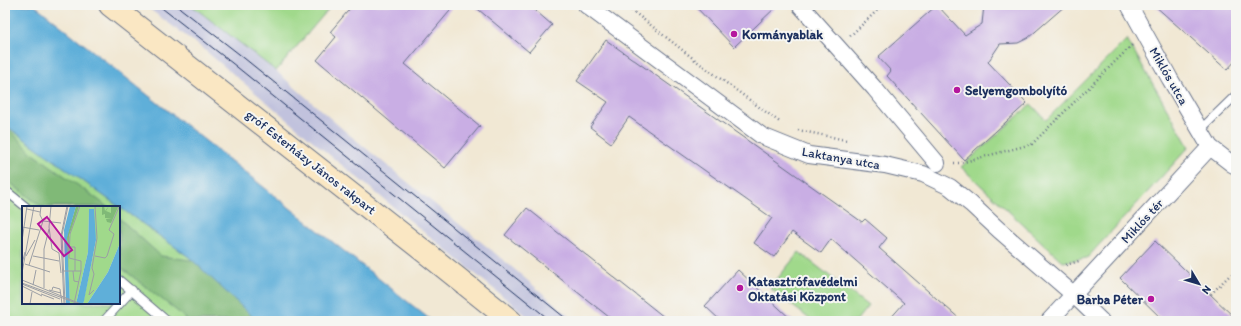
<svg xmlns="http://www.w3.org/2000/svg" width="1241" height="326" font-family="Itim,sans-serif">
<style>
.industrial{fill:#c1c2dd}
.green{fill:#a0d98b;stroke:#5e8474;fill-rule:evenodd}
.forest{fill:#80b977;stroke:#4e746a}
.water{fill:#5fafd9;stroke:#3d6f9c}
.building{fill:#c9aee4}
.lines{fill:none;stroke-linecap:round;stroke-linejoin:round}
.lane-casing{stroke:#667087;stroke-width:10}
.street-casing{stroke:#667087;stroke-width:18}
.secondary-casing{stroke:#667087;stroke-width:24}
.path{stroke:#667087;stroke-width:2.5;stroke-dasharray:1 3;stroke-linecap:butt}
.lane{stroke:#fff;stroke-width:8}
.street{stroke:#fff;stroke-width:16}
.secondary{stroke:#fae7c3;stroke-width:22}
.tram{stroke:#1b2f5e;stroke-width:1}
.poi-dot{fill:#b5179e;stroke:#f6f6f2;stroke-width:1.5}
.labels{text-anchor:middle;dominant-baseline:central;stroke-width:4;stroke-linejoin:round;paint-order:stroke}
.poi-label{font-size:13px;font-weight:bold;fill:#1b2f5e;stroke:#f6f6f2;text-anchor:start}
.street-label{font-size:13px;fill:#1b2f5e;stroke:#f6f6f2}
.inset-road{fill:none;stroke:#9b9ea5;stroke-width:1}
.view{fill:#b5179e;fill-opacity:0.15;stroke:#b5179e;stroke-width:2}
.inset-edge{fill:none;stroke:#1b2f5e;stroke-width:2}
</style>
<rect width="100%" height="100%" fill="#f6f6f2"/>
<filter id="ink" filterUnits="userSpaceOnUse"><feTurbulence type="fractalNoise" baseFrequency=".025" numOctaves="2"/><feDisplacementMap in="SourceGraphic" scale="8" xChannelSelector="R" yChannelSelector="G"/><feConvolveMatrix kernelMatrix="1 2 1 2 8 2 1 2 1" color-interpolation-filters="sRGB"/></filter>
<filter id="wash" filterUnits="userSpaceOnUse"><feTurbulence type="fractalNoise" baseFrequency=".012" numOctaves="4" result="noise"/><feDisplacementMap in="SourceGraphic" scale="16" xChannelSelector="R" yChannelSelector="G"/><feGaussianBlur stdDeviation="0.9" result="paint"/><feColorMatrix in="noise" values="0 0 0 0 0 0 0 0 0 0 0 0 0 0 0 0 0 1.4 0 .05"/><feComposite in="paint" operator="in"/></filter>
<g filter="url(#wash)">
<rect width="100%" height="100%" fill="#f1e8d4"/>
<path class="industrial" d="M144 5H191L276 71 346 132 507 263 575 321H533L326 152 201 47Z"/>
<path class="green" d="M191 5H332L276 71Z
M1127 39 1189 147 1087 258 1063 262 961 167 1031 104 1046 120Z
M5 125 189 257 257 321H5ZM23 207H119V303H23Z
M799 252 868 306 856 321H812L770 288Z"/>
<path class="forest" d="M5 125 31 152 100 201 107 207H42L5 179Z
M119 218 161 256 233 266 279 321H188L177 311 119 266Z"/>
<path class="water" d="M5 5H34L41 10 432 321H257L189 257 5 125Z"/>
<g id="blocks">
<path class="building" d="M353 5H455L405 64 480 126 445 168 317 60 336 37 330 32Z
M473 5H529L552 25 529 52Z
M694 5H778L734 47Z
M937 5 965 35 982 24 984 5H1066L1028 38 1018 43 1000 44 988 62 1027 103 964 160 887 76 891 71 878 57Z
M1154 5H1236V60L1227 70Z
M606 40 862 222 865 219 887 238 879 248 962 321H888L904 303 831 239 821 253 792 232 774 257 754 243 772 218 629 117 611 143 590 127 608 102 577 81Z
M527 208 669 321H614L505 235Z
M1155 241 1236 319V321H1164L1120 278Z
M738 270 793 321H721L705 306Z"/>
</g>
</g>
<g filter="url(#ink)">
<use href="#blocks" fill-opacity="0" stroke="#667087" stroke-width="1"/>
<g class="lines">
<defs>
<path id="lane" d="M1200 130 1236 95
M5 190 26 207
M119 280 167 321
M104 321 132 290"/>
<path id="street" d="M586 5 762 136 809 155 885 165 923 174 950 187 971 204 999 230 1073 294 1101 321
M800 5 875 89 937 163
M1129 5 1170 79 1210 147 1232 164 1236 166
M1049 321 1210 147"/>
<path id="secondary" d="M110 5 430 256 511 321"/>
</defs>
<use href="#lane" class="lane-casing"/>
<use href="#street" class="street-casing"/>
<use href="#secondary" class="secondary-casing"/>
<path class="path" d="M625 5 699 63 781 123
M850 36 883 5
M798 130 846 140
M954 163H960L1032 144 1132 45
M1066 265 1079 261
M1211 294 1231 274"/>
<use href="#lane" class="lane"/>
<use href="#street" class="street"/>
<use href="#secondary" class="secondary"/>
<path class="tram" d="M158 5 232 63 551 321
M176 5 239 54 569 321"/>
</g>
</g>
<g class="poi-dot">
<circle cx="734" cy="34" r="4"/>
<circle cx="957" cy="90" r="4"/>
<circle cx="740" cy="288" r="4"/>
<circle cx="1151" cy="299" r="4"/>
</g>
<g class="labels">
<g class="poi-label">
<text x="742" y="34">Kormányablak</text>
<text x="965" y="90">Selyemgombolyító</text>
<text x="748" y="281">Katasztrófavédelmi<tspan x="748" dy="15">Oktatási Központ</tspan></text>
<text x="1143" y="299" text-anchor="end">Barba Péter</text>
</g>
<g class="street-label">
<text transform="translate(1169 76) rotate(60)">Miklós utca</text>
<text transform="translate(841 158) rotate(10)">Laktanya utca</text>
<text transform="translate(311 162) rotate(38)">gróf Esterházy János rakpart</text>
<text transform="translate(1142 221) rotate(-47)">Miklós tér</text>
</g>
</g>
<g transform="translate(22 206)">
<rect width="98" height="98" fill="#f1e8d4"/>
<path d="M54 0H98V37L86 66 65 98H61L74 34 67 5 66 46 54 98H48L45 40Z" fill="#a0d98b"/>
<path d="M54 0H57L47 30 46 64 45 30ZM80 0H82L83 5 87 0 84 5 89 7V1H96L89 17 85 16 84 13 90 12H83V8L80 9Z" fill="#80b977"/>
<path d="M48 0H54L45 32 48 98H44L42 24ZM67 3H72L74 34 62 95 61 98H54L66 46ZM98 37V98H65L86 66Z" fill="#5fafd9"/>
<path class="inset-road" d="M19 0 18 9 21 15M29 0 27 21 30 43 37 47 39 67M58 0 48 28 47 52 59 55V65M5 3 18 6M21 15 39 17M0 21 17 24M0 35 5 0M47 41H53V65M4 50 13 34M11 50 37 55M73 50 83 52 85 50 92 28 87 24 97 1M0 58 3 46M3 58 28 66M7 59 21 15M42 65H59L52 98M51 65 52 75 57 76M0 67 12 0M0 74 59 98M0 77 57 98M0 78 38 93M11 79 14 64M0 80 20 90M22 82V43L27 23M27 84 39 87M30 84 31 81 38 83 40 98M72 84 67 89 72 68 70 62 75 32 73 0M19 88 32 93M8 98 10 86M42 98 39 30 45 0M43 98 40 29 46 0"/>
<path class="view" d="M25 11 50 44 42 50 16 18Z"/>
<rect width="98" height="98" class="inset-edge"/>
</g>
<rect width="1241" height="326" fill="none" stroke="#f6f6f2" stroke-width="20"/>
<g transform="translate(1199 284) rotate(128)" stroke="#f6f6f2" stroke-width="3" paint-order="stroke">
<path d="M0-3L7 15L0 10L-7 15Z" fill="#1b2f5e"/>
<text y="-6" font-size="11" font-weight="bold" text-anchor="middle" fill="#1b2f5e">N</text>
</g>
</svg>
